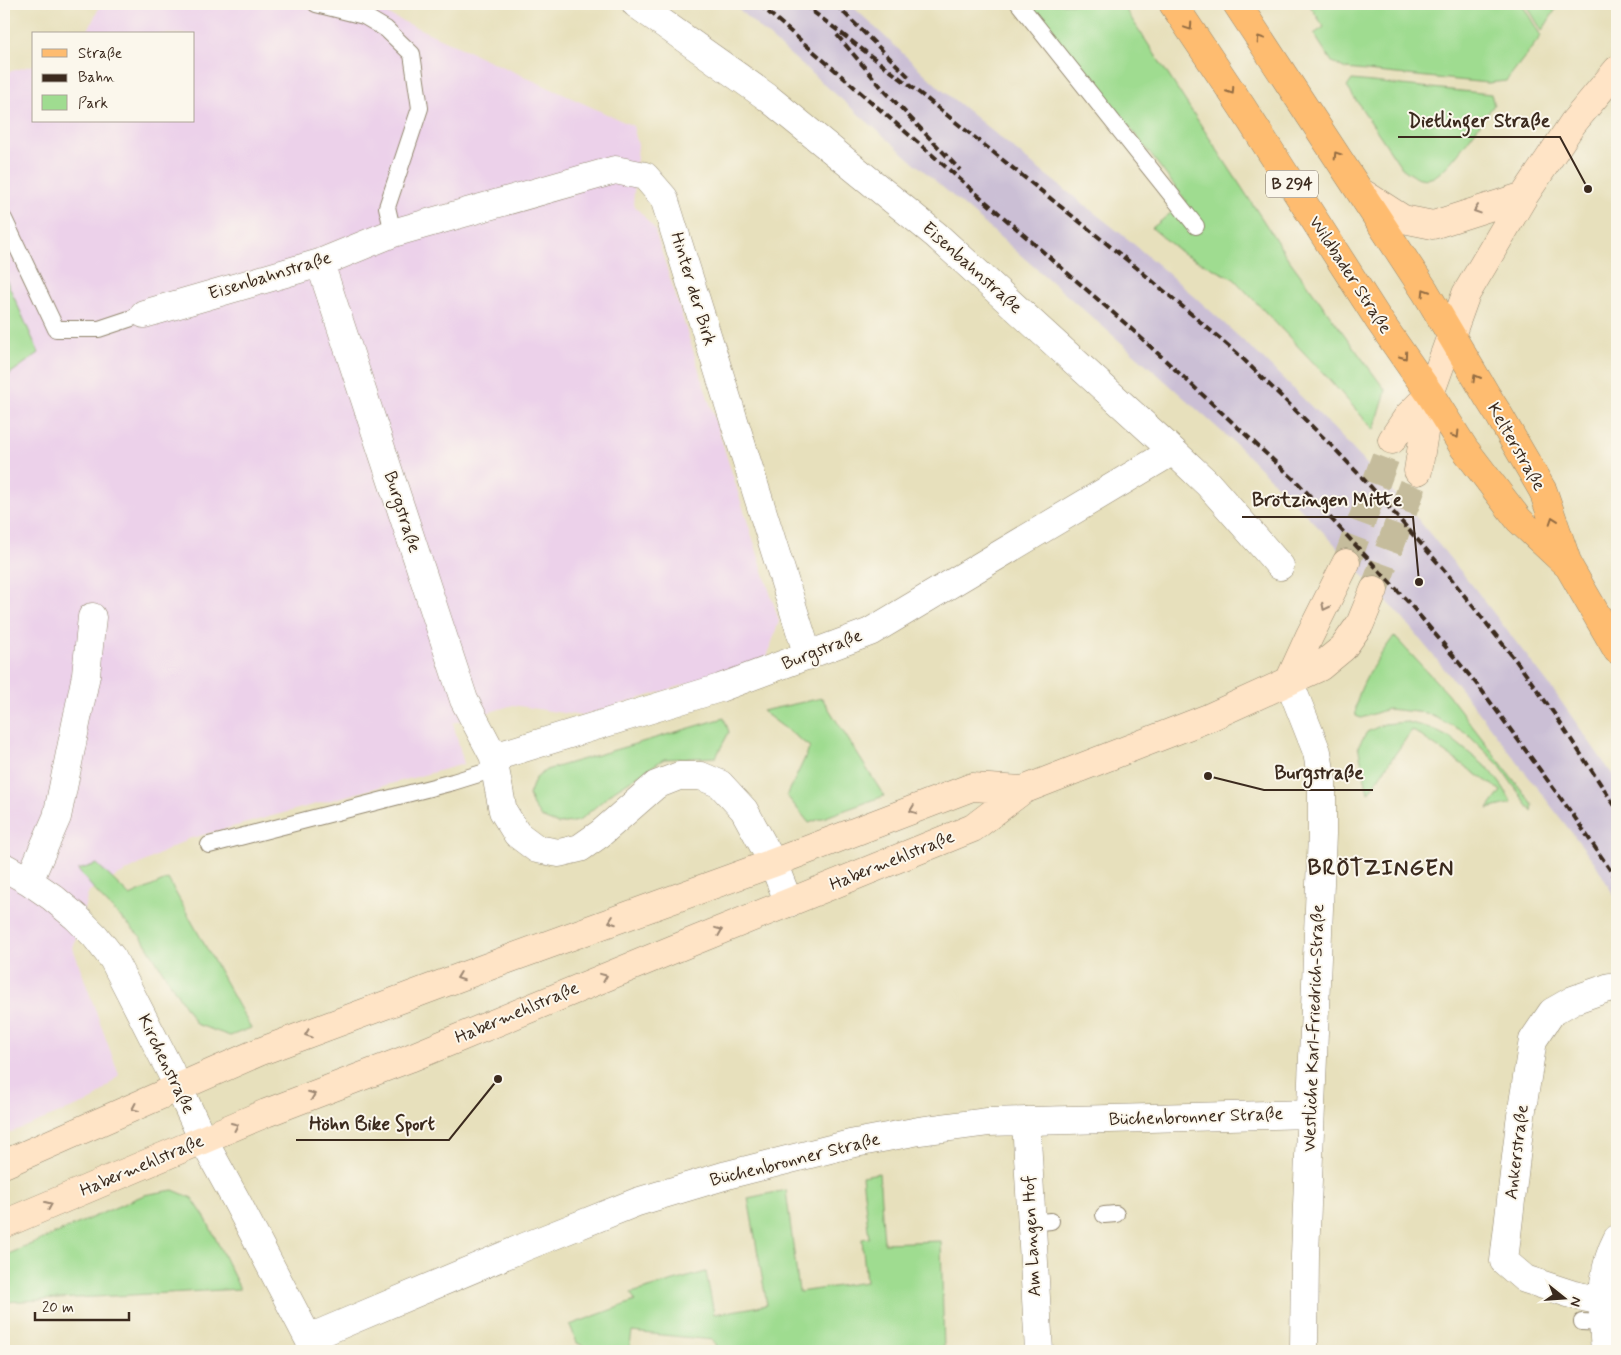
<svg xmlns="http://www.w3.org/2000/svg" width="1621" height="1355" font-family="Mynerve,sans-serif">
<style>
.built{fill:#ecd1ea}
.industrial{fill:#cbbfd5}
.green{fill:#9fdc90;stroke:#6d8357}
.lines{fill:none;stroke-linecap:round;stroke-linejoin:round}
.secondary-tunnel{stroke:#c5bc9c;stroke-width:28;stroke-dasharray:28 14;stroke-linecap:butt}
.lane-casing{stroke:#91856d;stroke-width:18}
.street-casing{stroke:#91856d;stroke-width:29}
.secondary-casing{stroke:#91856d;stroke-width:29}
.primary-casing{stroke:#91856d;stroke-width:29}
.lane{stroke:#fff;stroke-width:16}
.street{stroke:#fff;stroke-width:28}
.secondary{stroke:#ffe4c6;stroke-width:28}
.primary{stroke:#febc70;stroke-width:28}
.rail{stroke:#3b2a1e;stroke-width:4;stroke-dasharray:8 4;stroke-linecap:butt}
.oneway{stroke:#936c43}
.oneway2{stroke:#9d8772}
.labels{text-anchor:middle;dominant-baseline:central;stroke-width:4;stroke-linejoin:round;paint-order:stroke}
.shield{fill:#fbf7ec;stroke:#75685c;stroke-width:1}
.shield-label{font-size:16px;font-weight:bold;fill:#3b2a1e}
.street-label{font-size:18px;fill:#3b2a1e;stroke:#fbf7ec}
.district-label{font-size:22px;font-weight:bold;letter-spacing:1px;fill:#3b2a1e;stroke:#fbf7ec}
.leader{fill:none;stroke:#3b2a1e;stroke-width:2}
.callout-dot{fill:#3b2a1e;stroke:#fbf7ec;stroke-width:2}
.callout-label{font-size:19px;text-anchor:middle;font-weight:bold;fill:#3b2a1e;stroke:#fbf7ec;stroke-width:4;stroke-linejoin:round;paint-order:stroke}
</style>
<rect width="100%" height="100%" fill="#fbf7ec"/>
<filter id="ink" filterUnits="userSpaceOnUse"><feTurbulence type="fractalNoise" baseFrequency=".02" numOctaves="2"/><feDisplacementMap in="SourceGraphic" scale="10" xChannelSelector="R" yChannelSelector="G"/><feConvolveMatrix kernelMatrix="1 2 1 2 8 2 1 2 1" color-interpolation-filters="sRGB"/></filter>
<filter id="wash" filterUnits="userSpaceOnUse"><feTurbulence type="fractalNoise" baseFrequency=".0096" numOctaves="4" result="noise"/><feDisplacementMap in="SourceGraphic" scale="20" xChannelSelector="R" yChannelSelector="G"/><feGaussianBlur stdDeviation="1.12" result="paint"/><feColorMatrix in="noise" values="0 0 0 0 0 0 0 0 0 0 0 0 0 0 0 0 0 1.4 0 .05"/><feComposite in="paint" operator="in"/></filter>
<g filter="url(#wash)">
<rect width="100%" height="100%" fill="#e7e0bc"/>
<path class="built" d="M101 4H365L633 126 638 145 633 204 654 228 779 621 766 660 582 716 513 705 453 723 464 764 188 839 89 891 73 948 119 1075 93 1100 4 1135V378L39 353 4 275V73L34 65V121H194V34H86Z"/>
<path class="industrial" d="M732 4H850L941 89 1036 167 1129 240 1194 296 1259 355 1334 429 1416 517 1472 585 1553 690 1617 781V901L1595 863 1464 693 1404 620 1328 537 1240 448 1155 372Z"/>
<path class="green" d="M1029 4H1122L1287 257 1386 391 1374 430 1327 377 1234 279 1182 253 1152 228 1186 201 1081 63 1046 29Z
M1309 4H1522L1541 36 1506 81 1488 83 1346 69 1332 62 1314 34 1324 27Z
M1526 4H1559L1542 31Z
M1352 80 1491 94 1494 105C1482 120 1448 173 1431 178 1420 181 1410 174 1402 168L1347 87Z
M4 275 39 353 4 378Z
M1394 636 1447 693 1533 805 1532 812 1499 765 1465 732 1426 713 1388 709 1361 718 1356 716C1353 690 1380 656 1394 636Z
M822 698 884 796 809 823 787 796 810 747 762 711Z
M724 718 729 732 716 757 664 759 614 791 579 821 558 824 541 817 533 806 529 795 535 779 546 770Z
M1407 722 1430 728 1452 739 1490 770 1503 787 1512 803 1488 809 1501 791 1412 730 1368 793 1358 746 1367 732 1384 724Z
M97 864 130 896 168 879 251 1028 230 1036 196 1024 142 938 103 900 78 870Z
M879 1173 884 1243 941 1241 944 1351H856L855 1348 819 1351H718L713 1340 632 1332 629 1351C607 1351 597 1353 577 1343L570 1325 635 1301 631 1293 706 1272 714 1314 767 1305 748 1198 786 1190 799 1292 866 1282 862 1239 869 1238 862 1176Z
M173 1190 192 1198 206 1219 240 1289 4 1302V1256L144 1195Z"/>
</g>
<g filter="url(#ink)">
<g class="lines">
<path class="secondary-tunnel" d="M1346 563 1392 440
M1374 590 1418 471"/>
<defs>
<path id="lane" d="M316 4 364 16 386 29 412 54 420 108 387 207 393 233
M1019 4 1196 226
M4 219 56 329H99L144 314
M209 845 453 782 495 769
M1104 1215 1116 1214
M1031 1223 1051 1221
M1582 1322 1603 1323"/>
<path id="street" d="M636 4 767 97 936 235 1173 451 1208 484 1280 566
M320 263 464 700 494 757 495 769 503 811 517 834 537 849 559 853 580 848 600 834 656 785 679 776H701L720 784 744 810 773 863 789 903
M144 314 320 263 393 233 615 170 645 176 664 198 808 656
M1289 681 1317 752 1322 782V834L1305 1255 1304 1351
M494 757 720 688 870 632 1173 451
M4 867 29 881 52 897 76 917 95 936 113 959 179 1088 203 1140 236 1200 315 1351
M29 881 57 817 86 675 92 617
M1026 1121 1039 1351
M1602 1301 1574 1295 1525 1279 1504 1261 1520 1122 1533 1040 1552 1012 1573 1000 1610 987 1617 989
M309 1338 527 1246 637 1202 727 1175 850 1144 919 1131 988 1122 1310 1114
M1605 1351C1602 1314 1599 1273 1617 1239"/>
<path id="secondary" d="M1361 192 1403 219 1433 225 1524 196
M1392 440 1408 416 1430 394
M1418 471 1430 394 1466 294 1524 196 1573 123 1617 70
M1289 681 1309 637 1346 563
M4 1164 259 1052 506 960 773 863 959 792 972 787 1023 790
M4 1224 266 1113 410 1058 674 949 973 828 1023 790 1208 718 1320 667 1343 648 1360 624 1374 590"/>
<path id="primary" d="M1173 4 1242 107 1378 319 1430 394 1464 448 1519 520 1566 564
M1237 4 1425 291 1487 396 1499 415 1543 491 1569 567 1617 650"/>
</defs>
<use href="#lane" class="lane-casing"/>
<use href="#street" class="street-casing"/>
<use href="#secondary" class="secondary-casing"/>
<use href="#primary" class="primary-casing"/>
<use href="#lane" class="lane"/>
<use href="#street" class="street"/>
<use href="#secondary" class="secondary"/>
<use href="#primary" class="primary"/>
<path class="rail" d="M759 4 1126 324 1299 484 1410 604 1480 688 1573 815 1617 880
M803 4 922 95 1137 268 1237 353 1333 447 1371 487 1445 571 1517 662 1553 712 1617 809
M835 4 909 77
M837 35 883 89 960 170"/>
</g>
<defs><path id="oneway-chevron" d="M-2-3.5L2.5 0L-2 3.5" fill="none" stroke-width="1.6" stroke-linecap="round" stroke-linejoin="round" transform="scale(1.25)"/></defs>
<g class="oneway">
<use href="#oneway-chevron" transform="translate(1189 27) rotate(56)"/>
<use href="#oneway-chevron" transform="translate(1260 39) rotate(-123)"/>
<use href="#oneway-chevron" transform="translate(1231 91) rotate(57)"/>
<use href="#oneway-chevron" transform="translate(1337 155) rotate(-123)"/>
<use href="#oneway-chevron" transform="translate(1425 292) rotate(-122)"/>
<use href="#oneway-chevron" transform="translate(1404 356) rotate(55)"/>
<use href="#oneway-chevron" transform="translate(1476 378) rotate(-120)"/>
<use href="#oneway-chevron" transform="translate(1456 435) rotate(58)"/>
<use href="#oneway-chevron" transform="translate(1553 520) rotate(-109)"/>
</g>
<g class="oneway2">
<use href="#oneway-chevron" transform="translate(1477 210) rotate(162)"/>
<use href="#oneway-chevron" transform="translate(1325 607) rotate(117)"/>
<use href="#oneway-chevron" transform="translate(913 810) rotate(159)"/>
<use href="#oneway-chevron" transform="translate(612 921) rotate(160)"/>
<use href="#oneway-chevron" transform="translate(719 931) rotate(-22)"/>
<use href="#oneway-chevron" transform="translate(460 977) rotate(159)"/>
<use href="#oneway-chevron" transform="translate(604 977) rotate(-22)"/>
<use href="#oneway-chevron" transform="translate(308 1034) rotate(159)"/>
<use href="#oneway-chevron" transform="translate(312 1095) rotate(-21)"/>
<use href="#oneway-chevron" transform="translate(135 1108) rotate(156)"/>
<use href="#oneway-chevron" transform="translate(235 1126) rotate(-24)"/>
<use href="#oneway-chevron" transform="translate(49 1205) rotate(-23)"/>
</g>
</g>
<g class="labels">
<rect class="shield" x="1266" y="170.5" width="52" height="27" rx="4"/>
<g class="shield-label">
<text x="1292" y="184">B 294</text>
</g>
<g class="street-label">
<text transform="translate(972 268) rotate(42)">Eisenbahnstraße</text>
<text transform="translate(1350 275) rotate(57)">Wildbader Straße</text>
<text transform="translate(270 276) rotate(-17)">Eisenbahnstraße</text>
<text transform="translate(693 289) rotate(73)">Hinter der Birk</text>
<text transform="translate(1516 447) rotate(60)">Kelterstraße</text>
<text transform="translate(402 512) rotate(72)">Burgstraße</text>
<text transform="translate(822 650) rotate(-21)">Burgstraße</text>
<text transform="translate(892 861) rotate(-22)">Habermehlstraße</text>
<text transform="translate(517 1013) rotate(-23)">Habermehlstraße</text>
<text transform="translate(1314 1028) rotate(-88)">Westliche Karl-Friedrich-Straße</text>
<text transform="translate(166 1064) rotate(64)">Kirchenstraße</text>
<text transform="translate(1196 1117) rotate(-2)">Büchenbronner Straße</text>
<text transform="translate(1517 1152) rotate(-83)">Ankerstraße</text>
<text transform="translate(795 1160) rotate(-14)">Büchenbronner Straße</text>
<text transform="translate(142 1166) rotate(-23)">Habermehlstraße</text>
<text transform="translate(1032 1236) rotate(-93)">Am Langen Hof</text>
</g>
<g class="district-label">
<text x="1381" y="869">BRÖTZINGEN</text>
</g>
</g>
<path class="leader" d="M1588 189L1560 137H1398M1419 582L1413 517H1242M1208 776L1264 790H1373M498 1079L449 1140H296"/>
<g class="callout-dot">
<circle cx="1588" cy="189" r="5"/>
<circle cx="1419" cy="582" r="5"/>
<circle cx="1208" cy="776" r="5"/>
<circle cx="498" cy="1079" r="5"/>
</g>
<g class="callout-label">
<text x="1479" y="127">Dietlinger Straße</text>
<text x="1327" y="506">Brötzingen Mitte</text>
<text x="1319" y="779">Burgstraße</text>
<text x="372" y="1130">Höhn Bike Sport</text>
</g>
<rect width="1621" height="1355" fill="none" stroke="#fbf7ec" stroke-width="20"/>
<rect x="32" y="32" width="162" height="90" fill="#fbf7ec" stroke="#aea59a"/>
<rect x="42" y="49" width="25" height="8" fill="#febc70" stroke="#aea59a"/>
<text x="78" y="58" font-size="15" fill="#3b2a1e">Straße</text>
<rect x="42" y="74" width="25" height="8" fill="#3b2a1e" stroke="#aea59a"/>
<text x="78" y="82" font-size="15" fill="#3b2a1e">Bahn</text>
<rect x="42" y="95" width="25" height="15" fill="#9fdc90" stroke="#aea59a"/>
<text x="78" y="108" font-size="15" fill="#3b2a1e">Park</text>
<g transform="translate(1564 1298) rotate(107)" stroke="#fbf7ec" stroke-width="4" paint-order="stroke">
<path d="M0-4L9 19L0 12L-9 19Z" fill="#3b2a1e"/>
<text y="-8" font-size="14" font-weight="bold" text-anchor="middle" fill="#3b2a1e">N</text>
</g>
<path d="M35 1312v8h94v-8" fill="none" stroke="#3b2a1e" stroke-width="2.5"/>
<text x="42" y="1312" font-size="15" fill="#3b2a1e" stroke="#fbf7ec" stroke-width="4" paint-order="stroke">20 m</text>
</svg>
